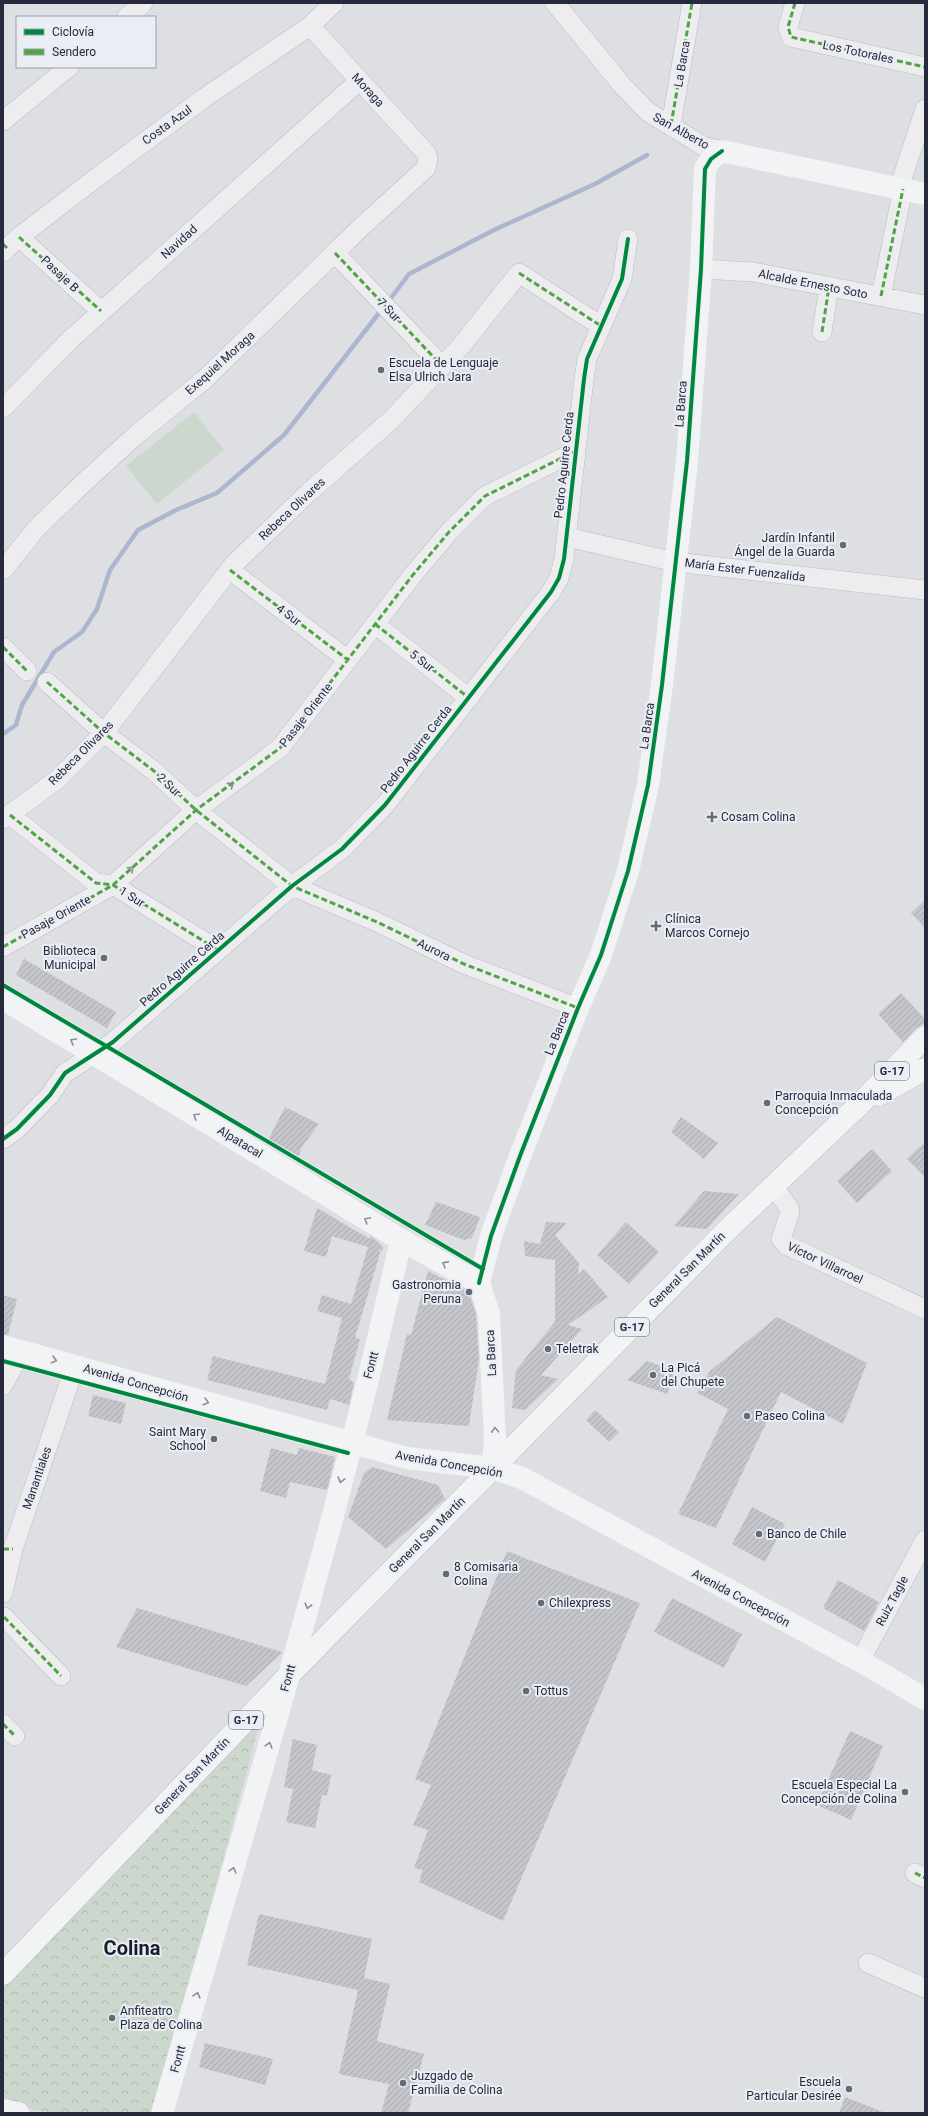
<svg xmlns="http://www.w3.org/2000/svg" width="928" height="2116" font-family="Roboto,sans-serif">
<style>
.green{fill:#ccd7ce}
.park{fill:url(#park-crowns)}
.lines{fill:none;stroke-linecap:round;stroke-linejoin:round}
.stream{stroke:#abb7cf;stroke-width:4.5}
.building{fill:url(#building-hatch)}
.street-casing{stroke:#bbbcc0;stroke-width:20}
.primary-casing{stroke:#babcc1;stroke-width:23}
.street{stroke:#ededf0;stroke-width:19}
.secondary{stroke:#f2f3f4;stroke-width:22}
.primary{stroke:#f2f3f4;stroke-width:22}
.quiet{stroke:#50a445;stroke-width:3;stroke-dasharray:6 3;stroke-linecap:butt}
.cycleway-casing{stroke:#eaedf4;stroke-width:6}
.cycleway{stroke:#00873e;stroke-width:4}
.oneway{stroke:#898c96}
.oneway2{stroke:#8c8e98}
.poi-dot{fill:#666976;stroke:#eaedf4;stroke-width:1.5}
.labels{text-anchor:middle;dominant-baseline:central;stroke-width:4;stroke-linejoin:round;paint-order:stroke}
.shield{fill:#eaedf4;stroke:#606473;stroke-width:1}
.shield-label{font-size:11px;font-weight:bold;fill:#252a3c}
.street-label{font-size:12px;fill:#252a3c;stroke:#eaedf4}
.poi-label{font-size:12px;fill:#252a3c;stroke:#eaedf4;text-anchor:start}
.town-label{font-size:20px;font-weight:bold;fill:#181c2c;stroke:#eaedf4}
</style>
<defs>
<pattern id="park-crowns" width="20" height="18" patternUnits="userSpaceOnUse"><rect width="20" height="18" fill="#ccd7ce"/><path d="M2 6a3 3 0 1 1 6 0M12 15a3 3 0 1 1 6 0" fill="none" stroke="#afb9b2"/></pattern>
<pattern id="building-hatch" width="6" height="6" patternUnits="userSpaceOnUse"><rect width="6" height="6" fill="#c5c6cb"/><path d="M-1 1l2-2M0 6l6-6M5 7l2-2" fill="none" stroke="#a9aaaf"/></pattern>
</defs>
<rect width="100%" height="100%" fill="#dedfe3"/>
<path class="green" d="M194 412 224 450 157 504 126 466Z"/>
<path class="park" d="M262 1714 155 2113H50L3 2103V1983Z"/>
<g class="lines">
<path class="stream" d="M391 298 409 274 494 230 595 184 647 155
M3 734 16 725 22 705 54 652 82 632 97 609 110 570 138 530 176 510 217 493 284 435 379 313"/>
</g>
<path class="building" d="M925 900V928L911 913Z
M24 959 116 1012 107 1028 16 975Z
M901 993 925 1019V1023L916 1028 903 1042 878 1014Z
M285 1107 319 1124 301 1148 299 1156 268 1140Z
M681 1117 718 1143 704 1159 671 1132Z
M925 1142V1177L907 1159Z
M872 1149 892 1171 857 1203 837 1181Z
M704 1191 739 1194 707 1229 674 1226Z
M436 1202 480 1217 472 1238 464 1240 425 1225Z
M317 1208 370 1239 371 1236 383 1247 382 1251 379 1250 380 1253 355 1338 360 1339 349 1379 354 1383 349 1405 330 1399 327 1410 207 1380 213 1356 325 1384 342 1318 317 1311 322 1295 351 1304 368 1247 332 1236 326 1257 304 1251Z
M546 1222 567 1223 555 1235 579 1263 578 1275 584 1269 608 1297 568 1325 582 1329 541 1375 558 1379 525 1410 512 1408 516 1370 555 1322V1260L525 1256 524 1241 540 1244Z
M626 1222 659 1252 629 1284 597 1255Z
M428 1271 469 1292 476 1314 479 1359 469 1426 387 1420 407 1334 411 1335Z
M3 1295 17 1299 8 1335 3 1334Z
M777 1317 867 1363 843 1424 781 1392 716 1528 678 1514 728 1409 697 1393 710 1371Z
M647 1361 675 1371 667 1394 627 1380Z
M93 1395 126 1403 121 1424 88 1416Z
M595 1410 619 1432 609 1442 586 1420Z
M271 1448 297 1455 299 1448 335 1457 327 1490 290 1482 286 1498 260 1491Z
M372 1467 438 1485 445 1499 386 1549 348 1517 364 1473Z
M752 1507 785 1524 765 1562 732 1544Z
M507 1551 640 1603 503 1921 419 1882 423 1870 414 1868 428 1830 413 1825 431 1785 415 1779Z
M838 1580 879 1602 864 1631 823 1608Z
M672 1598 742 1634 724 1668 654 1632Z
M137 1608 282 1652V1653L246 1686 116 1647Z
M850 1731 883 1746 851 1820 817 1805Z
M293 1739 317 1745 312 1770 331 1775 327 1796 322 1795 315 1828 286 1822 293 1789 284 1787Z
M259 1914 372 1939 364 1978 390 1984 377 2041 424 2054 408 2113H381L389 2084 339 2074 358 1990 247 1965Z
M205 2043 273 2059 265 2085 199 2067Z
M845 2097 883 2112 882 2113H839Z"/>
<g class="lines">
<defs>
<path id="street" d="M555 3 622 85 648 112 703 146 722 151
M795 3 788 27 791 37 925 67
M127 17 143 3
M3 121 69 67
M671 125 692 3
M899 188 925 109
M19 237 101 311
M3 252 19 237 92 181 204 98 310 26 334 3
M335 253 442 366
M701 269 753 272 925 305
M881 296 903 189
M822 332 829 287
M3 408 72 338 359 81
M567 537 675 562 925 590
M3 570 36 529 79 487 136 435 205 379 357 231 426 168 428 158 426 153 310 26
M230 570 348 660
M375 624 469 698
M3 647 27 671
M47 682 104 733 154 771 196 810 292 886 377 922 464 964 578 1008
M10 815 96 883 113 885 218 950
M3 819 58 779 104 733 234 564 308 493 391 420 462 345 519 273 601 326
M3 947 113 885 196 810 280 748 412 576 449 532 485 496 576 451
M3 1139 17 1129 50 1095 65 1073 113 1042 292 886 342 849 385 805 551 592 559 578 564 559 584 379 587 359 622 279 628 239
M774 1187 789 1208 790 1212 781 1239 786 1245 925 1309
M3 1385 22 1351
M3 1593 13 1549 75 1366
M4 1617 61 1676
M860 1661 925 1540
M3 1724 15 1736
M915 1873 925 1878
M868 1963 925 1988"/>
<path id="primary" d="M878 1095 925 1069
M3 1974 290 1674 725 1232 859 1105 925 1037"/>
</defs>
<use href="#street" class="street-casing"/>
<use href="#primary" class="primary-casing"/>
<use href="#street" class="street"/>
<path class="secondary" d="M3 999 401 1240 479 1283
M3 1346 407 1458 492 1468 522 1478 860 1661 925 1699
M492 1468 495 1441 489 1314 479 1283 491 1236 520 1156 578 1008 601 955 628 871 648 785 662 685 687 461 701 269 705 169 711 159 722 151 925 194
M3 2110 18 2113
M162 2113C246 1823 335 1534 401 1240"/>
<use href="#primary" class="primary"/>
<path class="quiet" d="M795 3 788 27 791 37 925 67
M671 125 692 3
M19 237 101 311
M3 244 7 248
M335 253 442 366
M519 273 601 326 602 324
M881 296 903 189
M822 332 829 287
M230 570 348 660
M375 624 469 698
M3 647 27 671
M47 682 104 733 154 771 196 810 292 886 377 922 464 964 578 1008
M10 815 96 883 113 885 218 950
M3 947 113 885 196 810 280 748 412 576 449 532 485 496 576 451
M3 1549H13
M4 1617 61 1676
M3 1724 15 1736
M915 1873 925 1878"/>
<defs>
<path id="cycleway" d="M3 985 483 1269
M3 1139 17 1129 50 1095 65 1073 113 1042 292 886 342 849 385 805 551 592 559 578 564 559 584 379 587 359 622 279 628 239
M479 1283 491 1236 520 1156 578 1008 601 955 628 871 648 785 662 685 687 461 701 269 705 169 711 159 722 151
M3 1361 348 1453"/>
</defs>
<use href="#cycleway" class="cycleway-casing"/>
<use href="#cycleway" class="cycleway"/>
</g>
<defs><path id="oneway-chevron" d="M-2-3.5L2.5 0L-2 3.5" fill="none" stroke-width="1.6" stroke-linecap="round" stroke-linejoin="round"/></defs>
<g class="oneway">
<use href="#oneway-chevron" transform="translate(231 785) rotate(-36)"/>
<use href="#oneway-chevron" transform="translate(131 869) rotate(-42)"/>
</g>
<g class="oneway2">
<use href="#oneway-chevron" transform="translate(73 1041) rotate(-149)"/>
<use href="#oneway-chevron" transform="translate(196 1116) rotate(-149)"/>
<use href="#oneway-chevron" transform="translate(367 1220) rotate(-149)"/>
<use href="#oneway-chevron" transform="translate(445 1264) rotate(-151)"/>
<use href="#oneway-chevron" transform="translate(54 1360) rotate(15)"/>
<use href="#oneway-chevron" transform="translate(206 1402) rotate(16)"/>
<use href="#oneway-chevron" transform="translate(495 1430) rotate(-93)"/>
<use href="#oneway-chevron" transform="translate(341 1480) rotate(105)"/>
<use href="#oneway-chevron" transform="translate(308 1606) rotate(105)"/>
<use href="#oneway-chevron" transform="translate(269 1745) rotate(-74)"/>
<use href="#oneway-chevron" transform="translate(233 1870) rotate(-74)"/>
<use href="#oneway-chevron" transform="translate(197 1995) rotate(-74)"/>
</g>
<g class="poi-dot">
<circle cx="381" cy="370" r="4"/>
<circle cx="843" cy="545" r="4"/>
<path d="M710 811h4v4h4v4h-4v4h-4v-4h-4v-4h4z"/>
<path d="M654 920h4v4h4v4h-4v4h-4v-4h-4v-4h4z"/>
<circle cx="104" cy="958" r="4"/>
<circle cx="767" cy="1103" r="4"/>
<circle cx="469" cy="1292" r="4"/>
<circle cx="548" cy="1349" r="4"/>
<circle cx="653" cy="1375" r="4"/>
<circle cx="747" cy="1416" r="4"/>
<circle cx="214" cy="1439" r="4"/>
<circle cx="759" cy="1534" r="4"/>
<circle cx="446" cy="1574" r="4"/>
<circle cx="541" cy="1603" r="4"/>
<circle cx="526" cy="1691" r="4"/>
<circle cx="905" cy="1792" r="4"/>
<circle cx="112" cy="2018" r="4"/>
<circle cx="403" cy="2083" r="4"/>
<circle cx="849" cy="2089" r="4"/>
</g>
<g class="labels">
<g class="shield">
<rect x="875" y="1062" width="34" height="18" rx="3"/>
<rect x="615" y="1318" width="34" height="18" rx="3"/>
<rect x="229" y="1711" width="34" height="18" rx="3"/>
</g>
<g class="shield-label">
<text x="892" y="1071">G-17</text>
<text x="632" y="1327">G-17</text>
<text x="246" y="1720">G-17</text>
</g>
<g class="street-label">
<text transform="translate(858 52) rotate(12)">Los Totorales</text>
<text transform="translate(682 64) rotate(-80)">La Barca</text>
<text transform="translate(368 90) rotate(47)">Moraga</text>
<text transform="translate(167 125) rotate(-36)">Costa Azul</text>
<text transform="translate(681 131) rotate(29)">San Alberto</text>
<text transform="translate(179 242) rotate(-42)">Navidad</text>
<text transform="translate(60 274) rotate(43)">Pasaje B</text>
<text transform="translate(813 284) rotate(11)">Alcalde Ernesto Soto</text>
<text transform="translate(389 310) rotate(46)">7 Sur</text>
<text transform="translate(220 363) rotate(-42)">Exequiel Moraga</text>
<text transform="translate(681 404) rotate(-86)">La Barca</text>
<text transform="translate(564 465) rotate(-84)">Pedro Aguirre Cerda</text>
<text transform="translate(292 509) rotate(-43)">Rebeca Olivares</text>
<text transform="translate(745 570) rotate(7)">María Ester Fuenzalida</text>
<text transform="translate(289 615) rotate(37)">4 Sur</text>
<text transform="translate(422 661) rotate(38)">5 Sur</text>
<text transform="translate(306 715) rotate(-52)">Pasaje Oriente</text>
<text transform="translate(647 726) rotate(-82)">La Barca</text>
<text transform="translate(416 749) rotate(-52)">Pedro Aguirre Cerda</text>
<text transform="translate(81 753) rotate(-45)">Rebeca Olivares</text>
<text transform="translate(169 785) rotate(43)">2 Sur</text>
<text transform="translate(132 897) rotate(32)">1 Sur</text>
<text transform="translate(56 917) rotate(-29)">Pasaje Oriente</text>
<text transform="translate(434 950) rotate(26)">Aurora</text>
<text transform="translate(182 969) rotate(-41)">Pedro Aguirre Cerda</text>
<text transform="translate(557 1033) rotate(-68)">La Barca</text>
<text transform="translate(240 1142) rotate(31)">Alpatacal</text>
<text transform="translate(825 1263) rotate(25)">Víctor Villarroel</text>
<text transform="translate(687 1270) rotate(-45)">General San Martín</text>
<text transform="translate(491 1353) rotate(-93)">La Barca</text>
<text transform="translate(371 1365) rotate(-75)">Fontt</text>
<text transform="translate(136 1383) rotate(16)">Avenida Concepción</text>
<text transform="translate(449 1464) rotate(10)">Avenida Concepción</text>
<text transform="translate(37 1478) rotate(-71)">Manantiales</text>
<text transform="translate(427 1535) rotate(-45)">General San Martín</text>
<text transform="translate(741 1598) rotate(28)">Avenida Concepción</text>
<text transform="translate(892 1601) rotate(-62)">Ruiz Tagle</text>
<text transform="translate(288 1678) rotate(-74)">Fontt</text>
<text transform="translate(192 1776) rotate(-46)">General San Martín</text>
<text transform="translate(178 2059) rotate(-74)">Fontt</text>
</g>
<g class="poi-label">
<text x="389" y="363">Escuela de Lenguaje<tspan x="389" dy="14">Elsa Ulrich Jara</tspan></text>
<text x="835" y="538" text-anchor="end">Jardín Infantil<tspan x="835" dy="14">Ángel de la Guarda</tspan></text>
<text x="721" y="817">Cosam Colina</text>
<text x="665" y="919">Clínica<tspan x="665" dy="14">Marcos Cornejo</tspan></text>
<text x="96" y="951" text-anchor="end">Biblioteca<tspan x="96" dy="14">Municipal</tspan></text>
<text x="775" y="1096">Parroquia Inmaculada<tspan x="775" dy="14">Concepción</tspan></text>
<text x="461" y="1285" text-anchor="end">Gastronomia<tspan x="461" dy="14">Peruna</tspan></text>
<text x="556" y="1349">Teletrak</text>
<text x="661" y="1368">La Picá<tspan x="661" dy="14">del Chupete</tspan></text>
<text x="755" y="1416">Paseo Colina</text>
<text x="206" y="1432" text-anchor="end">Saint Mary<tspan x="206" dy="14">School</tspan></text>
<text x="767" y="1534">Banco de Chile</text>
<text x="454" y="1567">8 Comisaria<tspan x="454" dy="14">Colina</tspan></text>
<text x="549" y="1603">Chilexpress</text>
<text x="534" y="1691">Tottus</text>
<text x="897" y="1785" text-anchor="end">Escuela Especial La<tspan x="897" dy="14">Concepción de Colina</tspan></text>
<text x="120" y="2011">Anfiteatro<tspan x="120" dy="14">Plaza de Colina</tspan></text>
<text x="411" y="2076">Juzgado de<tspan x="411" dy="14">Familia de Colina</tspan></text>
<text x="841" y="2082" text-anchor="end">Escuela<tspan x="841" dy="14">Particular Desirée</tspan></text>
</g>
<g class="town-label">
<text x="132" y="1948">Colina</text>
</g>
</g>
<rect width="928" height="2116" fill="none" stroke="#252a3c" stroke-width="8"/>
<rect x="16" y="16" width="140" height="52" fill="#eaedf4" stroke="#9b9faa"/>
<rect x="24" y="29" width="20" height="6" fill="#00873e" stroke="#9b9faa"/>
<text x="52" y="36" font-size="12" fill="#252a3c">Ciclovía</text>
<rect x="24" y="49" width="20" height="6" fill="#50a445" stroke="#9b9faa"/>
<text x="52" y="56" font-size="12" fill="#252a3c">Sendero</text>
</svg>
